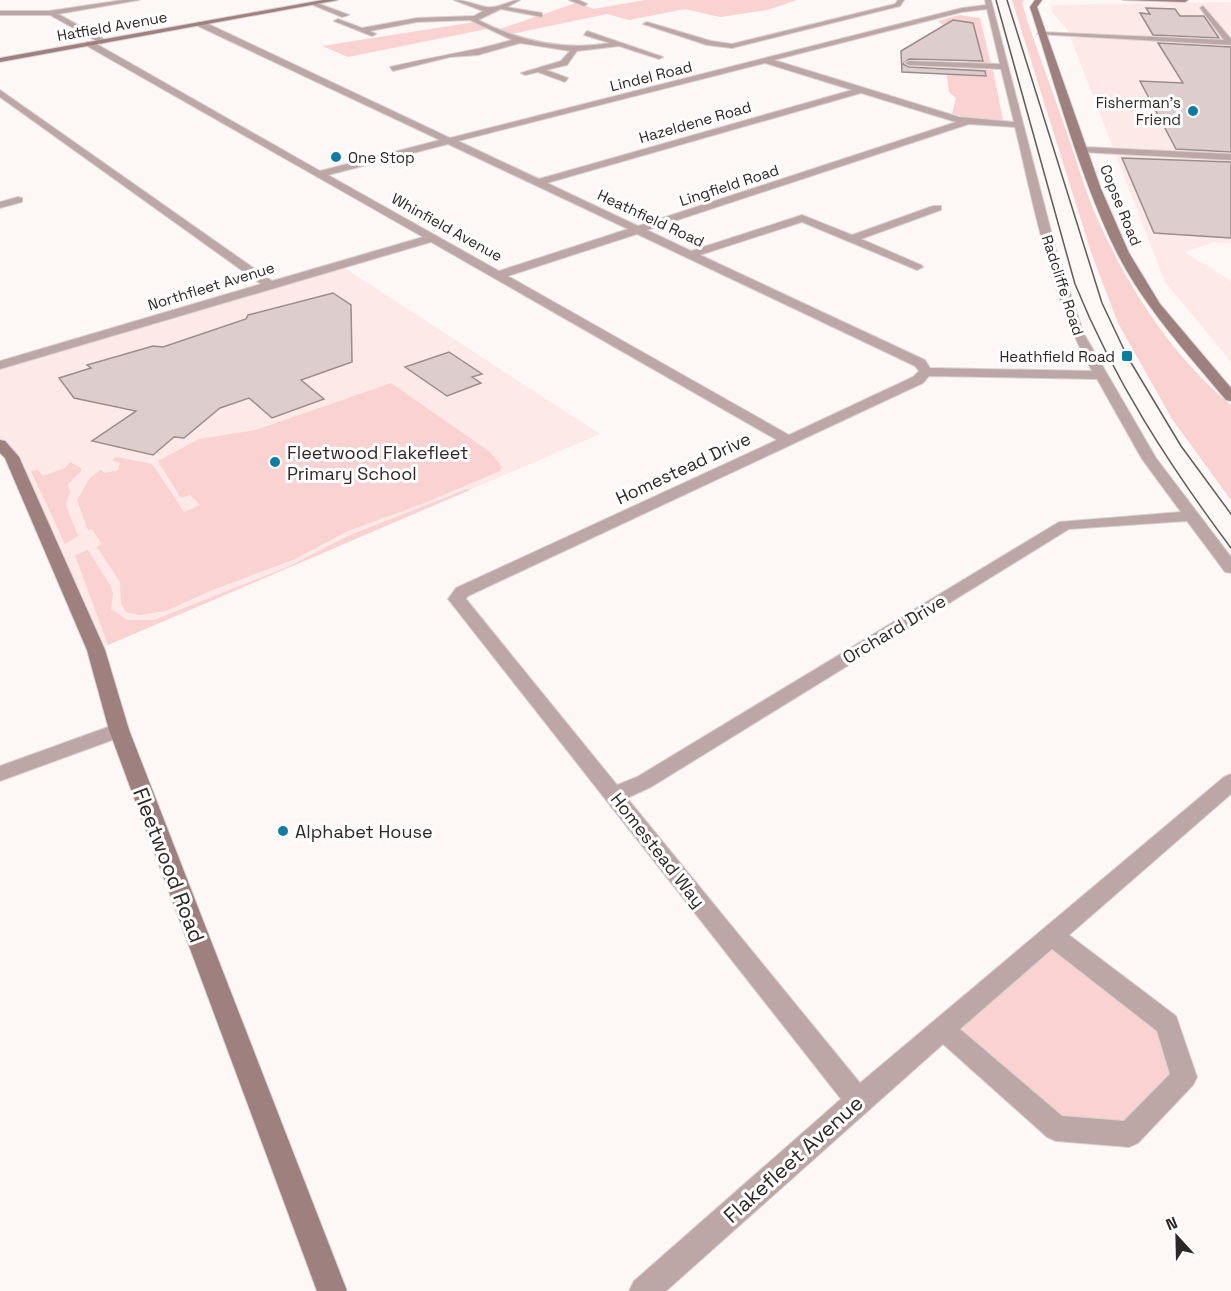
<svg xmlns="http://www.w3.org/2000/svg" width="1231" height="1291" font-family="'Space Grotesk',sans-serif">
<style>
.built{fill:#fde9e8}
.green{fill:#f9d2d1}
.building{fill:#ddcdcd;stroke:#9b8d8c;stroke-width:1.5}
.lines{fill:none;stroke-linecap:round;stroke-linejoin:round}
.street-casing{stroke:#d8d2d1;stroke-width:2}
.secondary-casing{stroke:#d8d2d1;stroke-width:2}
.street{fill:#bca7a6;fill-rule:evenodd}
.secondary{fill:#9e807e;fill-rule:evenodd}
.tram{stroke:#615b5a;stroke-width:1.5}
.poi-dot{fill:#0d7ca5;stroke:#fff;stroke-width:2}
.labels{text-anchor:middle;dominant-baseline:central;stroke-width:6;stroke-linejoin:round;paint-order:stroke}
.far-street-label{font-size:15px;fill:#2d2727;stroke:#fff}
.far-poi-label{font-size:15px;fill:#2d2727;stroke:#fff;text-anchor:end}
.poi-label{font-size:18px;fill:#2d2727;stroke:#fff;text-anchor:start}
.street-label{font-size:18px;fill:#2d2727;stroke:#fff}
.near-street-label{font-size:21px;fill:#2d2727;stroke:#fff}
</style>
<rect width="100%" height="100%" fill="#fdf7f6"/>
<path class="built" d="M1231 2V243L1214 242 1185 252 1231 281V362L1165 282 1068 31 1052 12 1051 5Z
M340 265 600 434 96 650 0 444V365Z"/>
<path class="green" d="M645 0H797L767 10 720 17 685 9 629 20 607 14 507 35 497 30 579 2 593 9Z
M1012 0H1024L1022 3C1034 43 1049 81 1062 119 1074 152 1083 186 1097 218 1128 288 1172 356 1231 405V500L1172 419 1118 323 1091 252Z
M959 15 980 18 991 64 944 59 946 27 938 21Z
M475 22 492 28 348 57 322 46Z
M953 68 993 70 1003 120 971 118 952 114 956 98 949 92 946 70Z
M391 383 490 452 502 467 500 471 422 504 348 531 293 560 210 591 166 611 140 615 126 612 121 604 120 582 97 547 102 544 92 529 88 530 77 500 90 478 101 470 105 473 118 470 120 463 112 460 116 457 152 464 184 512 200 505 190 495 181 498 158 461 199 439 256 430Z
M70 462 81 468V471L68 484 70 492 66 505 78 536 65 544 31 471 38 470 43 476 65 468Z
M467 489 470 490 108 645 75 555 88 550 110 585 113 593 111 609 127 620H154L290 566 350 535Z
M1052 935 1167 1024 1184 1077 1129 1134 1056 1128 942 1028Z"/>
<path class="building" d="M1146 8 1175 9 1180 16H1204L1219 38 1153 35 1140 13 1150 14Z
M953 20 973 23 983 61 909 59 903 64 909 67 985 71 986 76 902 72 901 51Z
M1158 43 1231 47V152L1176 149 1140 81 1183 83Z
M1122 158 1231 162V238L1154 233Z
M333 293 351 305 352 362 301 380 324 399 272 418 249 398 220 408 184 438 174 437 153 455 92 441 136 411 74 398 59 378 91 368 87 365 153 346 163 347 246 319 248 315Z
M449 352 482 374 472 377 481 383 447 396 405 367Z"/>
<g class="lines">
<defs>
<path id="street" d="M123 0H139L58 14 105 40 102 44 50 15H0V11H49Z
M454 0C466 0 475 5 487 7 498 9 509 0 520 0L507 7 542 13V17L501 9 478 20C520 41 563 51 610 43L584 35 587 31 663 57 659 59 619 46 577 51 567 65 546 70 568 78 565 82 538 72 525 75 521 73 561 61 570 51 520 43 478 55 450 57 393 71 390 67C431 57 472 52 512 40L470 20 417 22 370 31 376 34 372 36 334 21 338 19 362 28 417 18 474 16 483 11Z
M569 0H579L587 4 584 6Z
M898 0H904L900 6 732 48 707 45 643 24 647 22 711 41 732 44 895 4Z
M985 0H991L1057 254 1084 334 1156 458 1231 557V573L1225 572 1187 521 1069 529 651 787 627 798 860 1083 1224 777 1231 774V794L1069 935 1176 1016 1197 1077 1193 1085 1138 1143 1129 1147 1056 1141 1047 1137 943 1044 666 1291H629L634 1281 841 1099 448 599 456 588 777 440 431 242 0 369V361L261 284 0 97V90L272 281 423 237 87 46V42H93L320 171 440 140 198 26V22H204L450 138 962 8 986 5ZM987 9 1000 64 909 61 905 63 909 65 1001 69 1014 122 959 117 774 60 962 12ZM765 63 852 90 539 179 458 141ZM861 93 956 122 638 226 547 183ZM969 124 1015 127C1035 210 1050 296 1092 371L930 368 925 360 700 255 802 222 917 270 923 267 921 265 861 239 941 210V206H933L852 235 802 215 691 251 647 230ZM448 144 628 229 499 271 328 175ZM637 234 915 366 919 371 913 377 789 435 508 276ZM929 376 1097 379 1142 459 1181 512 1059 522 637 777 617 785 466 599 468 596 923 383ZM1052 949 1157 1031 1170 1074 1124 1121 1062 1116 960 1029Z
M313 3H317L349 15 342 17 313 5Z
M1203 6 1231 39V45L1037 34 1041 32 1224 40 1200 8Z
M1084 147 1231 154V160L1081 152 1079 150Z
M18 197 22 198V202L0 208V202Z
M119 723 126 725 129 730 126 735 0 781V766Z"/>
<path id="secondary" d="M323 0H338L0 62V58Z
M1035 0H1042L1037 7 1101 189 1129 253 1160 304 1231 388V401L1226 400C1187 353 1145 308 1117 253 1080 178 1056 87 1030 7Z
M1123 0H1188L1185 2Z
M0 440 5 441 19 457 105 650 129 730 347 1291H317L109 730 87 650 5 458 0 453Z"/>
</defs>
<use href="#street" class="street-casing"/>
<use href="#secondary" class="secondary-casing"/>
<use href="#street" class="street"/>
<use href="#secondary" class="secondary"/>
<path class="tram" d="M996 0 1075 284C1114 380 1169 465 1231 548
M1007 0 1102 303 1127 356 1181 446 1231 514"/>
</g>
<g class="poi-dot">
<circle cx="1193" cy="111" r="6"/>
<circle cx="336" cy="157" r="6"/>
<rect x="1121" y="350" width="12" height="12" rx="3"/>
<circle cx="275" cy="462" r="6"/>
<circle cx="283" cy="831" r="6"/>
</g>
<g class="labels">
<g class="far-street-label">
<text transform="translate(112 26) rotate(-10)">Hatfield Avenue</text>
<text transform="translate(651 76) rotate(-14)">Lindel Road</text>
<text transform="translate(695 122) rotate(-16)">Hazeldene Road</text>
<text transform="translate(729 185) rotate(-18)">Lingfield Road</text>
<text transform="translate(1121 205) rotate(68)">Copse Road</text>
<text transform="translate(651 218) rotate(25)">Heathfield Road</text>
<text transform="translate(447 227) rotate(29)">Whinfield Avenue</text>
<text transform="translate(1063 285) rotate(72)">Radcliffe Road</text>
<text transform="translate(211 286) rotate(-17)">Northfleet Avenue</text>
</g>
<g class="far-poi-label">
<text x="1181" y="102">Fisherman's<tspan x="1181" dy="17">Friend</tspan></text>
<text x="348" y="157" text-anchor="start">One Stop</text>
<text x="1115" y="356">Heathfield Road</text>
</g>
<g class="poi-label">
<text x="287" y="452">Fleetwood Flakefleet<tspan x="287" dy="21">Primary School</tspan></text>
<text x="295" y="831">Alphabet House</text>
</g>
<g class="street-label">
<text transform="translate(683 468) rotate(-25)">Homestead Drive</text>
<text transform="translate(894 629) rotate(-31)">Orchard Drive</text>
<text transform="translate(658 850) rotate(52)">Homestead Way</text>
</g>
<g class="near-street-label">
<text transform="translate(169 865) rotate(69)">Fleetwood Road</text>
<text transform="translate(793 1159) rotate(-42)">Flakefleet Avenue</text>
</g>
</g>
<g transform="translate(1177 1237) rotate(338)" stroke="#ffffff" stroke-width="4.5" paint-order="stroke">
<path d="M0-4.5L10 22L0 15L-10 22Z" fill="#2d2727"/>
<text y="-9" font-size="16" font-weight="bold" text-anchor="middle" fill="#2d2727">N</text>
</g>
</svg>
